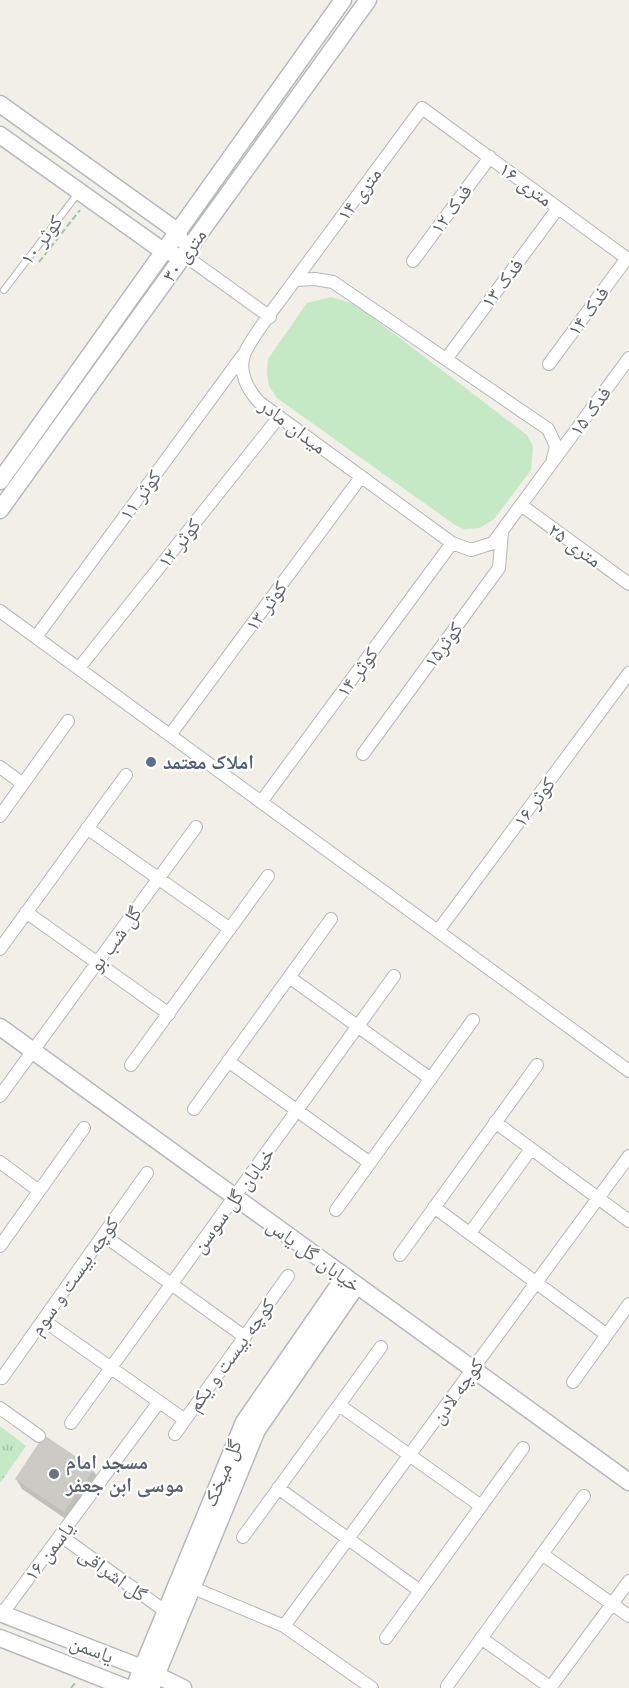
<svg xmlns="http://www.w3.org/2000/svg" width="629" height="1688" font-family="'Fira Sans','Noto Naskh Arabic',sans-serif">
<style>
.green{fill:#c5e8c5}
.park{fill:url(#park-tufts)}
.shadow{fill:#0003}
.building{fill:#cccac5}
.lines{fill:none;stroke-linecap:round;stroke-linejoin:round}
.lane-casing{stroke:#b5b8bc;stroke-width:8}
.street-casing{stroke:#b5b8bc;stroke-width:14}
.secondary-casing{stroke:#b6babf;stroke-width:19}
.path{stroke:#9cc7a9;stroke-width:2;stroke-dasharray:6 3;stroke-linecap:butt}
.lane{stroke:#fff;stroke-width:6}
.street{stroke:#fff;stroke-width:12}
.secondary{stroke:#fff;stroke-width:16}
.service-dot{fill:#5c6f8a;stroke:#fff;stroke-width:2}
.worship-dot{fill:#6b7280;stroke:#fff;stroke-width:2}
.labels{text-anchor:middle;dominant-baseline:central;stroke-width:4.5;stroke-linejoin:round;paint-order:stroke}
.street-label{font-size:20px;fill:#5f6368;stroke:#fff}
.service-label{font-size:20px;font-weight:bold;fill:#4e5e75;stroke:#fff;text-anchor:start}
.worship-label{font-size:20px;font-weight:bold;fill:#5b616d;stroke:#fff;text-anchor:start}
</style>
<defs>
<pattern id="park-tufts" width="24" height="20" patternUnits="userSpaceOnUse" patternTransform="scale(1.5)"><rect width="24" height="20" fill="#c5e8c5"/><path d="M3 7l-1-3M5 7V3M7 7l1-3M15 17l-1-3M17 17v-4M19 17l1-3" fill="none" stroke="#a3c0a4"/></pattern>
</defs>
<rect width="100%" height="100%" fill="#f1efe8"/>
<path class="green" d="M331 297 355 304 527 435 533 446 531 470 494 519 480 528 464 529 455 525 277 398 269 386 267 373 268 359 307 303Z"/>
<path class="park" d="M0 1426 26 1446 0 1483Z"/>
<path class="shadow" d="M93 1470 99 1480 70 1522 22 1489 16 1479Z"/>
<path class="building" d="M44 1435 94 1469 64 1512 15 1479Z"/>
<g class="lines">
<defs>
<path id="lane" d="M4 290 79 192"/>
<path id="street" d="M184 255 270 317
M413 261 490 157
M295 280 422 108 629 260
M447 358 558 208
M549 364 627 258
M552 463 556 446 548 429 333 282 315 279 295 280C283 297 250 338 244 355 238 372 248 390 259 402L452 543 471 550 493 543 629 358
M521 505 629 584
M0 611 629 1071
M36 637 243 355
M79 668 279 417
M170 735 361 477
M363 754 499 568 502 531
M0 767 23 784
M261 802 452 543
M0 816 68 721
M87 828 230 929
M26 912 169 1014
M438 931 629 673
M0 949 126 775
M289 977 431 1079
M228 1061 370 1163
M131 1065 268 876
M0 1096 196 827
M194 1109 331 919
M495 1122 629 1221
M0 1162 39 1191
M434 1207 607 1335
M336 1210 473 1020
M470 1233 531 1149
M103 1235 245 1337
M0 1246 84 1128
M400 1255 537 1065
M43 1320 185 1420
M2 1378 147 1173
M573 1382 629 1304
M339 1405 481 1506
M0 1408 39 1436
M71 1423 394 976
M175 1434 288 1276
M278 1488 420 1591
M61 1536 165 1611
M243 1537 381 1347
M542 1554 629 1616
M191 1587 284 1626 372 1688
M2 1614 159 1402
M284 1626 629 1156
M386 1638 523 1448
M481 1638 551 1688
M447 1686 584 1496
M550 1688 629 1581"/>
<path id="secondary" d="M0 104 177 231 180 239
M0 135 163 251 172 253
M0 481 343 0
M0 510 368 0
M0 1027 629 1482
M0 1613 142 1668 183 1688
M0 1638 127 1688
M134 1688 244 1422 345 1276
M151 1688 257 1430 357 1285"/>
</defs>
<use href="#lane" class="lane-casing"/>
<use href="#street" class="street-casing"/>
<use href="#secondary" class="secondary-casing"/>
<path class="path" d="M39 262 80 210
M71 1688 75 1683"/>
<use href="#lane" class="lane"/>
<use href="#street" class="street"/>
<use href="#secondary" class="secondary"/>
</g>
<circle class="service-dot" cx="151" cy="762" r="6"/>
<circle class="worship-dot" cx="54" cy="1474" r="6"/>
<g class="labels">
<g class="street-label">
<text transform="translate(526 184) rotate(36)">۱۶ متری</text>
<text transform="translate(359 194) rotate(-54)">۱۴ متری</text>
<text transform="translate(451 209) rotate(-54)">فدک ۱۲</text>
<text transform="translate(41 240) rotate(-53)">کوثر ۱۰</text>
<text transform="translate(184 255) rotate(-54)">۳۰ متری</text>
<text transform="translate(502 283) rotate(-53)">فدک ۱۳</text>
<text transform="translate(588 311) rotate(-54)">فدک ۱۴</text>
<text transform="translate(590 411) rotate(-54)">فدک ۱۵</text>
<text transform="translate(293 426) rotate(37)">میدان مادر</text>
<text transform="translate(140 495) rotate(-54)">کوثر ۱۱</text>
<text transform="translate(179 543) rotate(-52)">کوثر ۱۲</text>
<text transform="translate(575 545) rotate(36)">۲۵ متری</text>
<text transform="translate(266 606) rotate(-54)">کوثر ۱۳</text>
<text transform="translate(443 645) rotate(-54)">کوثر۱۵</text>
<text transform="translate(357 672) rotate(-54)">کوثر ۱۴</text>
<text transform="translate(534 802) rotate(-54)">کوثر ۱۶</text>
<text transform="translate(115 939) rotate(-54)">گل شب بو</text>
<text transform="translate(233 1200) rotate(-54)">خیابان گل سوسن</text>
<text transform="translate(314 1255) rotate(36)">خیابان گل یاس</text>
<text transform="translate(74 1276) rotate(-55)">کوچه بیست و سوم</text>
<text transform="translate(231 1355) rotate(-54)">کوچه بیست و یکم</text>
<text transform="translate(457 1391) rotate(-54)">کوچه لادن</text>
<text transform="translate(222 1473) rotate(-67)">گل میخک</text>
<text transform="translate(49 1551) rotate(-53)">یاسمن ۱۶</text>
<text transform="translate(113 1574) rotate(36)">گل اشراقی</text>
<text transform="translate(92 1649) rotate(21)">یاسمن</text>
</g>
<g class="service-label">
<text x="163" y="762">املاک معتمد</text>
</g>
<g class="worship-label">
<text x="66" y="1462">مسجد امام<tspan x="66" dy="23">موسی ابن جعفر</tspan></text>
</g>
</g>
</svg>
